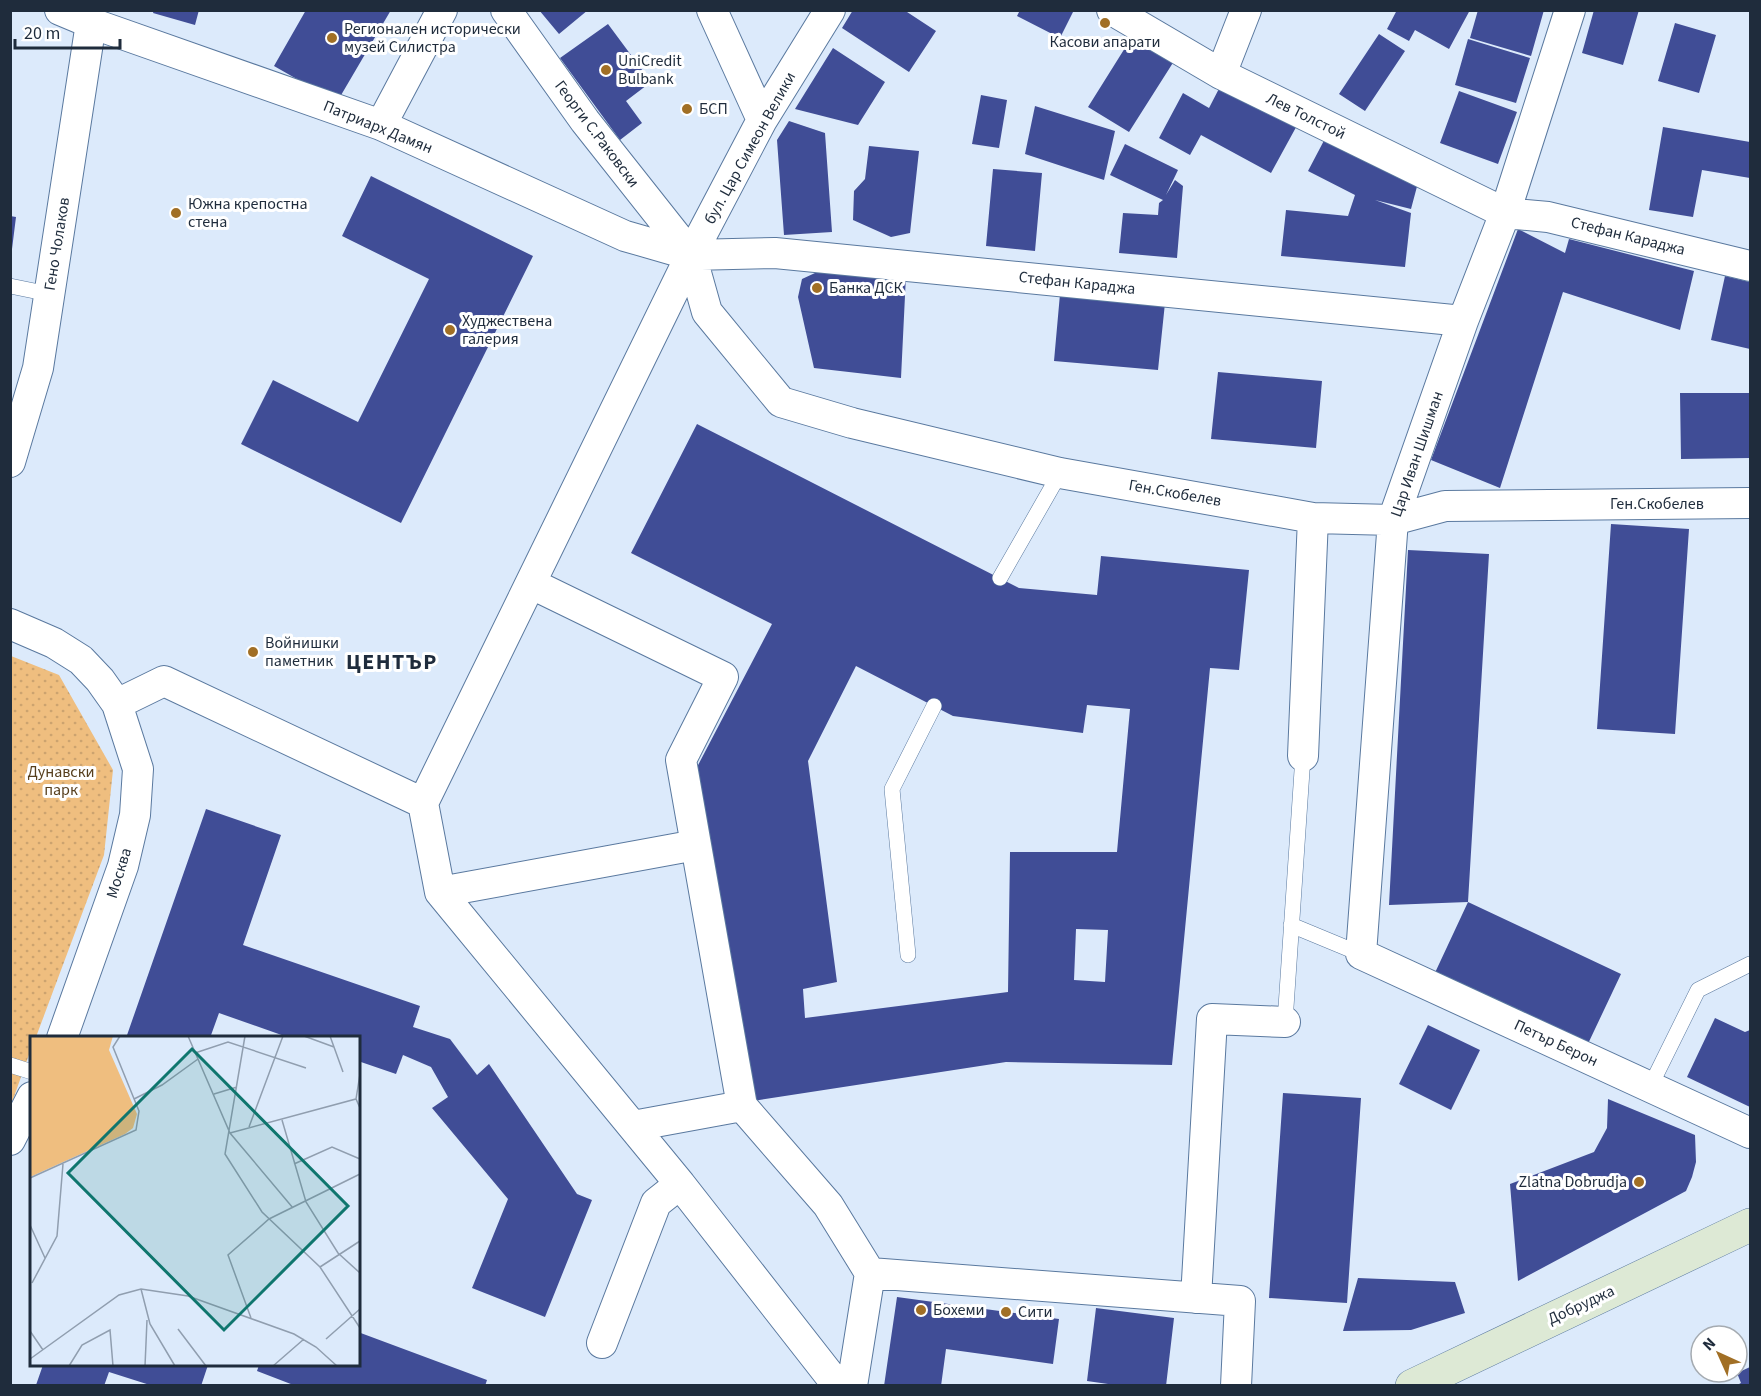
<svg xmlns="http://www.w3.org/2000/svg" width="1761" height="1396" font-family="'Source Sans 3',sans-serif">
<style>
.park{fill:url(#park-dots)}
.building{fill:#404d96;fill-rule:evenodd}
.lines{fill:none;stroke-linecap:round;stroke-linejoin:round}
.lane-casing{stroke:#5a799f;stroke-width:16}
.street-casing{stroke:#5a799f;stroke-width:32}
.secondary-casing{stroke:#5a799f;stroke-width:34}
.lane{stroke:#fff;stroke-width:15}
.street{stroke:#fff;stroke-width:30}
.secondary{stroke:#dde9d5;stroke-width:33}
.poi-dot{fill:#a16f25;stroke:#fff;stroke-width:2}
.labels{text-anchor:middle;dominant-baseline:central;stroke-width:6;stroke-linejoin:round;paint-order:stroke}
.poi-label{font-size:16px;fill:#1f2c3c;stroke:#fff;text-anchor:start}
.street-label{font-size:16px;fill:#1f2c3c;stroke:#fff}
.park-label{font-size:16px;fill:#573f1d;stroke:#fff}
.district-label{font-size:22px;font-weight:bold;letter-spacing:1.5px;fill:#1f2c3c;stroke:#fff}
.inset-road{fill:none;stroke:#909eaf;stroke-width:1.5}
.view{fill:#0f766e;fill-opacity:0.15;stroke:#0f766e;stroke-width:3}
.inset-edge{fill:none;stroke:#1f2c3c;stroke-width:3}
</style>
<defs>
<pattern id="park-dots" width="8" height="8" patternUnits="userSpaceOnUse" patternTransform="scale(1.5)"><rect width="8" height="8" fill="#efbe7f"/><path d="M2 2h.1M6 6h.1" fill="none" stroke="#cca36f" stroke-width="1.8" stroke-linecap="round"/></pattern>
</defs>
<rect width="100%" height="100%" fill="#dceafb"/>
<path class="park" d="M11 656 59 675 113 770 104 855 36 1037 32 1038 31 1049 11 1105Z"/>
<path class="building" d="M154 10H199L195 25 153 13Z
M306 10H391L337 102 274 66Z
M539 10H588L559 34Z
M853 10H904L936 31 909 72 842 28Z
M1020 10H1074L1060 38 1017 16Z
M1397 10H1470L1449 49 1415 30 1409 41 1387 29Z
M1478 10H1544L1531 56 1470 38Z
M1594 10H1639L1623 65 1582 53Z
M1675 23 1716 35 1699 93 1658 81Z
M608 24 651 82 626 101 642 123 620 140 560 58Z
M1135 32 1176 58 1129 132 1088 107Z
M1379 34 1405 51 1365 111 1339 94Z
M1468 39 1530 58 1516 103 1455 85Z
M833 48 885 82 858 125 795 109Z
M1224 79 1300 120 1271 173 1201 135 1190 155 1159 138 1183 93 1209 108Z
M1459 91 1517 112 1498 164 1440 143Z
M981 95 1007 100 999 148 972 144Z
M1035 106 1115 131 1104 180 1025 154Z
M789 121 825 133 832 232 784 235 777 140Z
M1663 127 1750 142V178L1702 170 1693 217 1649 210Z
M1329 131 1419 179 1411 209 1375 200 1411 213 1405 267 1281 256 1286 210 1348 216 1355 195 1308 171Z
M1125 144 1178 170 1166 195 1175 180 1183 186 1177 258 1119 253 1123 213 1158 215 1159 203 1163 200 1110 175Z
M869 146 919 151 910 233 891 237 853 220 854 191 865 179Z
M993 169 1042 173 1035 251 986 246Z
M371 176 533 256 401 523 241 444 273 380 358 422 429 279 342 236Z
M10 216 16 217 12 249H10Z
M1518 229 1565 253 1569 239 1694 271 1680 330 1563 292 1500 488 1431 460Z
M827 272 906 275 901 378 814 368 798 297 802 279 815 273Z
M1725 276 1750 282V349L1711 340Z
M1060 294 1165 303 1158 370 1054 361Z
M1218 372 1322 381 1316 448 1211 439Z
M1680 393H1750V458L1681 459Z
M697 424 1019 588 1097 595 1101 556 1249 570 1239 670 1210 668 1172 1065 1006 1062 753 1101 696 769 772 624 631 553ZM856 666 953 716 1083 733 1087 705 1130 709 1117 852H1010L1008 992 805 1018 803 989 837 982 808 761ZM1076 929 1108 930 1105 982 1074 980Z
M1611 524 1689 529 1675 734 1597 729Z
M1408 550 1489 554 1468 902 1389 905Z
M206 809 281 835 243 945 420 1006 413 1027 450 1039 477 1075 489 1064 577 1194 592 1200 545 1317 472 1288 508 1199 432 1108 448 1097 431 1067 403 1055 396 1074 358 1061V1038H290L219 1013 210 1038H126Z
M1468 902 1621 974 1586 1048 1433 977Z
M1715 1018 1745 1032 1750 1030V1107L1687 1077Z
M1428 1025 1480 1050 1451 1110 1399 1084Z
M1283 1093 1361 1098 1347 1303 1269 1298Z
M1608 1099 1695 1135 1696 1162 1692 1177 1686 1191 1518 1281 1510 1184 1594 1152 1607 1128Z
M1358 1278 1455 1282 1465 1313 1411 1330 1343 1331Z
M897 1297 1059 1319 1053 1364 946 1349 941 1386H884Z
M1096 1308 1174 1318 1166 1386H1122L1087 1381Z
M358 1332 487 1380 485 1386H296L257 1371 259 1365H358Z
M43 1365H208L201 1386H153L109 1372 104 1386H38L36 1385Z
M1750 1367V1386H1735L1741 1383 1737 1373Z"/>
<g class="lines">
<defs>
<path id="lane" d="M10 286 49 294
M1000 578 1060 473
M1291 925 1361 954
M908 955 892 789 934 706
M1285 1022 1303 756
M10 1065 32 1072
M1650 1087 1698 990 1750 964"/>
<path id="street" d="M60 10 91 23 381 125 625 236 691 255 775 253 1463 321
M506 10 585 121 691 255 707 312 781 402 852 423 1060 473 1313 518 1393 520 1445 506 1750 503
M712 10 762 120
M830 10 762 120 691 255 423 803 440 892 680 1184 838 1386
M1112 10 1221 74 1505 213 1548 217 1750 266
M1570 10 1505 213 1463 321 1393 520 1361 954 1750 1133
M1221 74 1246 10
M381 125 442 10
M10 462 38 368 91 23
M532 584 723 677 681 760 742 1106
M10 624 54 643 81 660 100 680 117 704 138 769 135 815 123 866 62 1038
M117 704 164 681 423 803
M1303 756 1313 518
M440 892 696 845
M633 1126 742 1106 828 1205 870 1273
M10 1140 32 1097
M1196 1298 1212 1019 1285 1022
M602 1343 656 1203 680 1184
M852 1386 870 1273 1240 1301 1236 1386"/>
<path id="secondary" d="M1412 1386 1750 1225"/>
</defs>
<use href="#lane" class="lane-casing"/>
<use href="#street" class="street-casing"/>
<use href="#secondary" class="secondary-casing"/>
<use href="#lane" class="lane"/>
<use href="#street" class="street"/>
<use href="#secondary" class="secondary"/>
</g>
<g class="poi-dot">
<circle cx="1105" cy="23" r="6"/>
<circle cx="332" cy="38" r="6"/>
<circle cx="606" cy="70" r="6"/>
<circle cx="687" cy="109" r="6"/>
<circle cx="176" cy="213" r="6"/>
<circle cx="817" cy="288" r="6"/>
<circle cx="450" cy="330" r="6"/>
<circle cx="253" cy="652" r="6"/>
<circle cx="1639" cy="1182" r="6"/>
<circle cx="921" cy="1310" r="6"/>
<circle cx="1006" cy="1312" r="6"/>
</g>
<g class="labels">
<g class="poi-label">
<text x="344" y="29">Регионален исторически<tspan x="344" dy="18">музей Силистра</tspan></text>
<text x="1105" y="42" text-anchor="middle">Касови апарати</text>
<text x="618" y="61">UniCredit<tspan x="618" dy="18">Bulbank</tspan></text>
<text x="699" y="109">БСП</text>
<text x="188" y="204">Южна крепостна<tspan x="188" dy="18">стена</tspan></text>
<text x="829" y="288">Банка ДСК</text>
<text x="462" y="321">Худжествена<tspan x="462" dy="18">галерия</tspan></text>
<text x="265" y="643">Войнишки<tspan x="265" dy="18">паметник</tspan></text>
<text x="1627" y="1182" text-anchor="end">Zlatna Dobrudja</text>
<text x="933" y="1310">Бохеми</text>
<text x="1018" y="1312">Сити</text>
</g>
<g class="street-label">
<text transform="translate(1306 116) rotate(26)">Лев Толстой</text>
<text transform="translate(378 127) rotate(22)">Патриарх Дамян</text>
<text transform="translate(597 134) rotate(53)">Георги С.Раковски</text>
<text transform="translate(750 148) rotate(-61)">бул. Цар Симеон Велики</text>
<text transform="translate(1628 236) rotate(14)">Стефан Караджа</text>
<text transform="translate(57 244) rotate(-81)">Гено Чолаков</text>
<text transform="translate(1077 283) rotate(6)">Стефан Караджа</text>
<text transform="translate(1417 454) rotate(-71)">Цар Иван Шишман</text>
<text transform="translate(1175 493) rotate(10)">Ген.Скобелев</text>
<text x="1657" y="504">Ген.Скобелев</text>
<text transform="translate(119 873) rotate(-73)">Москва</text>
<text transform="translate(1556 1043) rotate(25)">Петър Берон</text>
<text transform="translate(1581 1305) rotate(-25)">Добруджа</text>
</g>
<g class="park-label">
<text x="61" y="772">Дунавски<tspan x="61" dy="18">парк</tspan></text>
</g>
<g class="district-label">
<text x="392" y="662">ЦЕНТЪР</text>
</g>
</g>
<g transform="translate(30 1036)">
<rect width="330" height="330" fill="#dceafb"/>
<path d="M0 0H83L79 14 107 78 103 92 95 98 0 141Z" fill="#efbe7f"/>
<path class="inset-road" d="M158 0 200 97 263 172M215 0 195 118 232 176 290 231 330 292M274 0 304 11M300 0 313 36M165 17 198 6 276 32M184 58 207 51M104 63 132 49 168 23M326 63 330 38M252 84 276 166 308 217 330 237M219 91 253 0M200 97 326 63 330 72M264 128 302 111 330 123M0 142 106 94 109 75 83 11 90 0M0 189 15 222M290 231 330 205M2 247 27 200 33 128M111 253 120 288 145 330M221 282 198 219 239 183 330 138M148 293 176 330M0 295 13 314M296 303 330 273M0 323 89 259 111 253 158 260 264 298 286 311 307 330M39 330 52 309 80 294 83 330M115 330 117 284M243 330 274 303"/>
<path class="view" d="M162 13 318 170 194 294 38 137Z"/>
<rect width="330" height="330" class="inset-edge"/>
</g>
<rect width="1761" height="1396" fill="none" stroke="#1f2c3c" stroke-width="24"/>
<g transform="translate(1719 1354) rotate(315)"><circle r="28" fill="#ffffff" stroke="#a5abb1" stroke-width="1.5"/>
<path d="M0-4.5L10 22L0 15L-10 22Z" fill="#a16f25"/>
<text y="-9" font-size="16" font-weight="bold" text-anchor="middle" fill="#1f2c3c">N</text>
</g>
<path d="M15 39v9h105v-9" fill="none" stroke="#1f2c3c" stroke-width="3"/>
<text x="24" y="39" font-size="18" fill="#1f2c3c" stroke="#ffffff" stroke-width="4.5" paint-order="stroke">20 m</text>
</svg>
